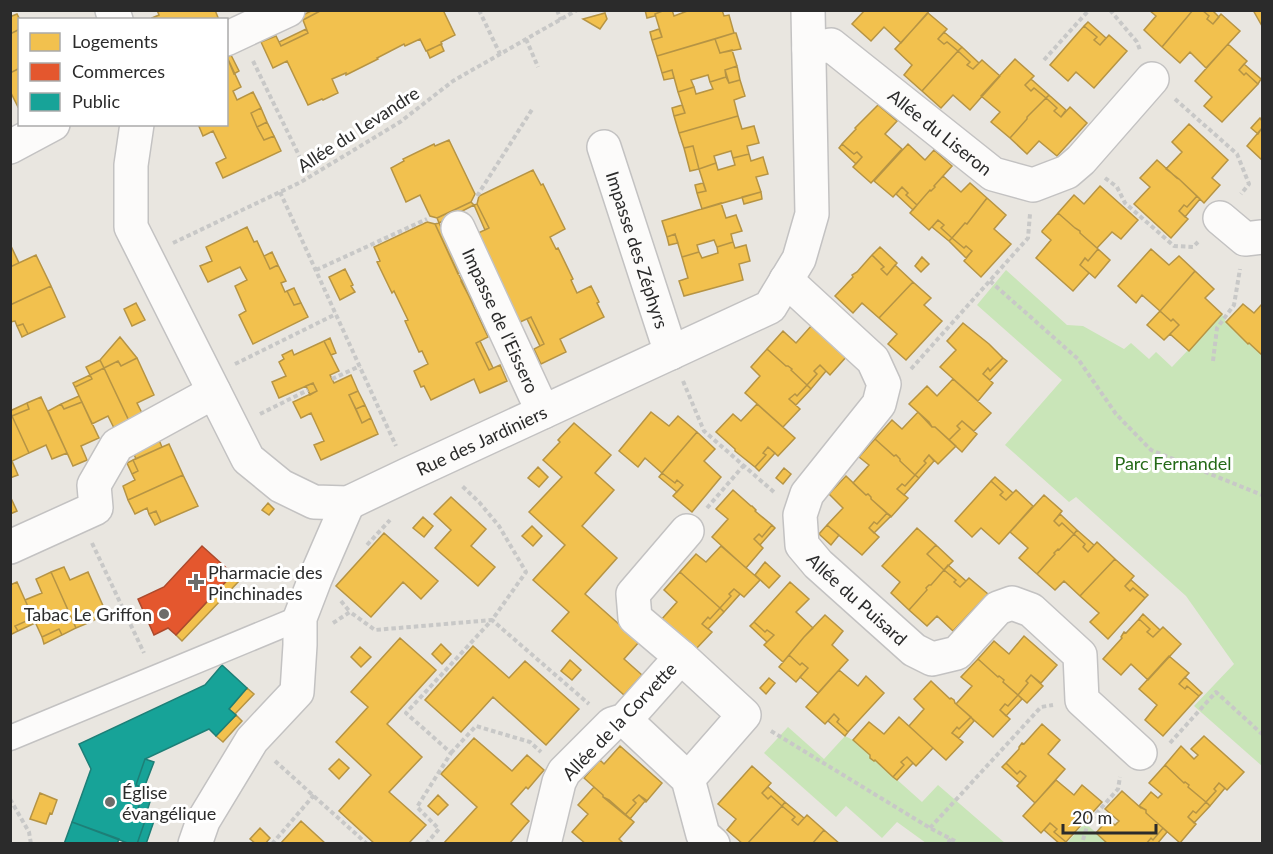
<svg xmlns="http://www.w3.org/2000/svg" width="1273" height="854" font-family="Lato,sans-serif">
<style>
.green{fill:#c9e5b8}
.homes{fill:#f2c14e;stroke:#b69444;stroke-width:1.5}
.shops{fill:#e4572e;stroke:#ac4a2d;stroke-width:1.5}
.public{fill:#17a398;stroke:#1d7f77;stroke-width:1.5}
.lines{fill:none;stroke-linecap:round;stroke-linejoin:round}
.pedestrian-casing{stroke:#c3c2c2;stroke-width:27}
.minor-casing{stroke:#c3c2c2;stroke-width:36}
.path{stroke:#c8c8c7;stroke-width:4;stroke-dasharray:4.5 3;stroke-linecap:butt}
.pedestrian{stroke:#fcfbfa;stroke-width:24}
.minor{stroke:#fcfbfa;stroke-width:33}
.poi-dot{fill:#6e6c6a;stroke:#fff;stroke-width:2}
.labels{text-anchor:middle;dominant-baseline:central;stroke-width:6;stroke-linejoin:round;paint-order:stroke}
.street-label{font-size:18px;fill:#2b2b2b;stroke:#fff}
.park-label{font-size:18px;fill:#256a18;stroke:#fff}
.poi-label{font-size:18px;fill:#2b2b2b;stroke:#fff;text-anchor:start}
</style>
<rect width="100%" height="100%" fill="#e9e6e0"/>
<path class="green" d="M1006 270 1067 325 1083 326 1124 349 1131 343 1149 359 1156 352 1172 367 1222 314 1226 322 1248 343H1249L1262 355V766L1194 706 1234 664 1186 596 1076 497 1069 502 1005 445 1062 380 977 305Z
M788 727 824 759 845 736 853 740 870 755V758L875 760 922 802 938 785 1005 843H926L897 822 882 838 846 806 836 817 764 753Z
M1085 823 1108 843 1066 844Z"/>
<path class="homes" d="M215 10 219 20H153L152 18 159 15 157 10Z
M313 10H322L303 20 301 16Z
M322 10H443L455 35 441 42 442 44 426 51 420 39 405 46 404 44 377 58 378 59 346 75V73L332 79 338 93 323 100 322 99 308 105 287 61 273 68 261 42 276 36 281 46 308 33 303 20Z
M645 10H665L655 14V16L647 18Z
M665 10H672L674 16 690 10H722L724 16 729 15 734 33 657 56 652 40 662 37 655 14Z
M865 10H930L901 43 884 27 871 41 852 24Z
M1149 10H1193L1162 47 1144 30 1156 16Z
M1193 10H1202L1209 16 1207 19 1213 24 1221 14 1240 31 1206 68 1190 52 1180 63 1162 47Z
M1202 10H1212L1219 17 1213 24 1207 19 1209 16Z
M1253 10H1262V26Z
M10 13 12 16 17 14 20 20V29L10 34Z
M605 13 607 19 600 29 583 19Z
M928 13 947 29 938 39 944 44 947 42 958 51 922 91 904 75 912 65 895 49Z
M1088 22 1106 38 1100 45 1094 40 1097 37 1084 26Z
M1084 26 1097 37 1094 40 1100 45 1109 35 1127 51 1094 88 1076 72 1068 81 1050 65Z
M20 29V68L10 73V34Z
M306 29 308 33 281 46 279 42Z
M659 29 662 37 652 40 650 32Z
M944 32 962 47 958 51 947 42 944 44 938 39Z
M734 33H736L741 49 720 53 715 39Z
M715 39 720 53 732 50 737 66 725 70 726 77 710 82 708 75 691 80 694 87 678 92 672 70 662 73 657 56Z
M441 44 444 51 430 58 427 51Z
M1228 44 1247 61 1239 70 1244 75 1246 73 1258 84 1222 122 1204 106 1212 97 1195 81Z
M962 47 979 63 973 69 967 65 970 62 958 51Z
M958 51 970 62 967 65 973 69 982 60 1000 76 970 110 953 95 941 108 922 91Z
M231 55 239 71 234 74 227 57Z
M227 57 241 87 233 91 237 100 253 92 261 108 251 113 257 127 264 140 274 136 281 151 223 178 216 163 226 158 213 131 203 136 198 124H226Z
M1015 59 1034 76 1025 85 1031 91 1034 88 1046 98 1027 117V119L1010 138 991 122 1000 112 981 96Z
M1244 64 1261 79 1258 84 1246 73 1244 75 1239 70Z
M737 66 740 80 729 83 725 70Z
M20 68V106L18 107 10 91V73Z
M672 70 674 78 664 80 662 73Z
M726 77 729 83 740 80 745 96 734 100 738 116 679 133 674 116 685 113 678 92 694 87 696 94 713 89 710 82Z
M1031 79 1049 95 1046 98 1034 88 1031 91 1025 85Z
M1049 95 1066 110 1061 117 1054 111 1057 108 1046 98Z
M1046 98 1057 108 1054 111 1061 117 1070 107 1087 123 1057 156 1039 141 1027 154 1010 138 1027 119V117Z
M682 105 685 113 674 116 672 108Z
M878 105 897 121 885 134 902 149 871 183 853 167 862 157 857 152 854 154 842 144 856 129 855 128Z
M261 108 267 122 257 127 251 113Z
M738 116 742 129 754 126 759 143 747 146 749 154 733 158 731 151 714 156 716 163 699 169 693 146 684 148 679 133Z
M1260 118 1262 121V128L1258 134 1251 128Z
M267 122 274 136 264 140 257 127Z
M1189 124 1228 160 1212 178 1220 185 1204 203 1179 179 1166 169 1182 152 1172 142Z
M1262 128V160L1247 146Z
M449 140 475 194 471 202 437 218 430 216 420 195 406 202 391 168 404 161 403 159 434 144 435 146Z
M842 144 854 154 857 152 862 157 856 164 839 148Z
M908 144 925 160 934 150 952 166 934 186 935 187 931 191 930 190 917 205 906 195 908 193 902 187 893 197 874 181Z
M693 146 699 169 690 171 684 148Z
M749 154 751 161 763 157 768 174 756 177 761 192 702 209 697 193 706 191 699 169 716 163 718 170 735 165 733 158Z
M1157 160 1177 178 1179 179 1197 196 1187 207 1184 205 1179 211 1188 219 1171 238 1134 204 1150 187 1140 178Z
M533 170 541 185 543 184 565 229 550 237 556 249 558 248 573 279 571 280 577 293 591 286 599 302 597 303 604 317 560 339 566 352 541 364 534 349 544 344 531 317 518 323 476 234 489 228 477 204 479 196Z
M943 176 961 192 970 183 987 198 967 224 965 223 952 238 941 228 944 225 938 220 929 230 910 213 930 190 931 191 935 187 934 186Z
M703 183 706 191 697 193 695 185Z
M1100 186 1138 220 1121 239 1112 232 1097 248 1080 233V231L1075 228 1058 213 1074 195 1084 204Z
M902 187 908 193 906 195 917 205 913 210 896 194Z
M761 192 762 199 744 204 742 197Z
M1197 196 1200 199 1185 217 1179 211 1184 205 1187 207Z
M987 198 1006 215 994 229 1011 244 981 277 964 261 972 251 966 246 964 248 952 238 965 223 967 224Z
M471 202 474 205 439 223 437 218Z
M721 203 726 218 736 215 742 231 731 234 733 242 717 247 714 240 697 245 699 252 682 257 675 234 667 237 662 221Z
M477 204 489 228 485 230 474 205Z
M1058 213 1075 228 1080 231V233L1098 249 1088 261 1085 258 1080 265 1089 273 1073 291 1036 258 1051 240 1042 232V231Z
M938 220 944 225 941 228 952 238 949 241 932 227Z
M427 222 435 224 488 337 476 343 489 370 500 365 507 381 480 393 474 379 431 400 424 386 421 387 414 371 428 364 422 351 419 352 405 321 408 320 394 291 392 293 377 262 380 261 374 247Z
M439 223 462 272 458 274 435 224Z
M247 227 254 242 257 241 270 269 278 265 286 281 281 283 285 292 287 291 294 305 301 303 308 317 253 344 239 315 246 311 235 286 247 280 240 267 208 282 200 266 212 261 206 247Z
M675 234 678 243 669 245 667 237Z
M952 238 964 248 966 246 972 251 966 258 949 241Z
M733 242 735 248 746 245 750 261 739 264 743 280 684 296 679 281 688 278 682 257 699 252 702 258 718 253 717 247Z
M10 244 19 263 10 267Z
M880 247 897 263 887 275 881 269 884 267 872 255Z
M1098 249 1110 260 1095 278 1080 265 1085 258 1088 261Z
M1151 249 1169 265 1179 256 1195 271 1160 311 1142 295 1136 303 1118 286Z
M272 252 278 265 270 269 264 256Z
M36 255 51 286 10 305V267Z
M872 255 884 267 881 269 887 275 895 265 913 282 879 318 862 303 853 313 835 296 853 277 852 275 857 272Z
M922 257 929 264 921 272 915 266Z
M345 269 353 285 351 286 355 292 340 300 329 277Z
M1195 271 1214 289 1205 298 1222 314 1189 351 1170 334 1179 325 1173 319 1171 321 1160 311Z
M465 279 477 302 473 304 461 281Z
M913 282 931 298 924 305 942 321 906 360 888 344 897 334 879 318Z
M51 286 65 317 28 334 23 324 17 326 15 321 10 322V305Z
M294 288 301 303 294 305 287 291Z
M136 303 145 320 132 326 124 309Z
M1243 304 1254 313 1262 304V355L1249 343 1248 344 1226 322Z
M1160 311 1171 321 1173 319 1179 325 1164 340 1147 325Z
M531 317 544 344 540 346 527 319Z
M963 323 989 344 1003 358 990 371 988 368 983 374 993 383 978 401 940 367 956 350 947 341Z
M23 324 28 334 22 337 17 326Z
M812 325 847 356 830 375 820 365 814 371 817 374 807 385 791 370 792 369 788 366H786L767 349 783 331 796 343Z
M120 337 137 358 121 366 118 361 104 368 100 360Z
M330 338 336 353 331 355 324 341Z
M324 341 339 371 330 375 334 383 351 375 358 391 349 395 362 423 371 418 378 434 321 460 314 445 324 441 311 413 301 418 293 402 317 391 313 383 279 398 272 382 286 376 279 362 284 359 282 355 292 350 294 355Z
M480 341 493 368 489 370 476 343Z
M767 349 786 366H788L792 369 791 370 807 385 797 396 795 394 789 399 800 409 783 427 745 393 760 376 751 367Z
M137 358 154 395 137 403 144 417 130 423 104 368 118 361 121 366Z
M1003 358 1007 361 990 380 983 374 988 368 990 371Z
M100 360 104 368 90 375 86 367Z
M820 365 826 371 811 389 807 385 817 374 814 371Z
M104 368 130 423 115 430 108 416 92 424 75 387 92 379 90 375Z
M90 375 92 379 75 387 73 383Z
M953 379 991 413 974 431 962 421 957 426 960 429 949 440 935 427H932L929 422 909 404 927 386 937 396Z
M313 383 317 391 310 395 306 386Z
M807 385 811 389 796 405 789 399 795 394 797 396Z
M358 391 365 405 356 409 349 395Z
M79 396 82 402 64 409 61 404Z
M41 397 67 453 52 459 46 445 29 453 12 416 29 409 27 403Z
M82 402 99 438 81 446 87 460 73 466 48 411 61 404 64 409Z
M27 403 29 409 12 416 10 411Z
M757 404 795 438 778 456 768 447 763 453 766 455 755 467 735 451V449L716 432 733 414 741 421Z
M365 405 371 418 362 423 356 409Z
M651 412 669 426 678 416 697 432 662 473 645 458 638 467 619 451Z
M918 412 932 427H935L956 446 938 464 929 455 924 461 926 463 915 475 900 461V459L896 455 894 456 875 439 892 420 902 429Z
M12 416 29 453 12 461 18 475 10 478V417Z
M962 421 977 434 962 452 949 440 960 429 957 426Z
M574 423 611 455 595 473 614 490 582 526 617 558 585 594 639 642 624 659 642 675 624 695 552 631 569 612 533 580 565 545 529 512 562 477 543 460 560 442 558 440Z
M697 432 715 449 704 461 721 477 692 512 673 496 683 485 677 480 675 483 662 473Z
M875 439 894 456 896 455 900 459V461L915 475 905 486 902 484 897 489 908 498 891 517 871 499V497L868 494 866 495 853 483 869 465 859 457Z
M159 440 162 447 136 459 133 452Z
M169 444 183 475 128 500 123 486 135 480 132 474 138 471 133 460Z
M768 447 775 453 759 471 755 467 766 455 763 453Z
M929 455 934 461 919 478 915 475 926 463 924 461Z
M133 460 138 471 132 474 127 463Z
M538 467 548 477 539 487 528 478Z
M784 468 791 474 783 484 776 478Z
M662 473 675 483 677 480 683 485 677 492 659 477Z
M183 475 198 506 161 522 156 511 149 514 147 508 135 514 128 500Z
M915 475 919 478 904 495 897 489 902 484 905 486Z
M846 476 866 495 868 494 871 497V499L887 513 877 524 874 522 869 528 879 537 862 555 827 525 843 508 829 494Z
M995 477 1013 493 1006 500 1000 495 1003 492 991 481Z
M991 481 1003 492 1000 495 1006 500 1016 490 1033 506 999 544 981 528 972 537 955 521Z
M733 490 751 506H752L756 510 755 511 772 525 762 537 759 534 754 539 763 548 746 568 712 537 728 519 716 509Z
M1044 495 1062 511 1054 521 1059 526 1062 523 1074 534 1059 550 1058 549 1054 553 1055 554 1037 574 1019 558 1028 548 1010 532Z
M10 496 17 511 10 514Z
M451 497 486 529 471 546 495 567 478 586 435 548 451 530 434 514Z
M268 503 274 509 269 515 262 510Z
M156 511 161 522 155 525 149 514Z
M887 513 891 516 874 533 869 528 874 522 877 524Z
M1060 514 1077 530 1074 534 1062 523 1059 526 1054 521Z
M423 517 433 526 424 537 413 528Z
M772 525 775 528 760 545 754 539 759 534 762 537Z
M827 525 839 535 831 545 819 534Z
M532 526 542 536 533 546 522 536Z
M917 528 936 545 927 554 944 570 931 585H929L926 588 927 590 909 610 891 593 900 582 882 566Z
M1077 530 1094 545 1088 552 1083 547 1085 544 1074 534Z
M384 533 438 581 421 599 403 582 371 617 336 586Z
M1074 534 1085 544 1083 547 1088 552 1097 542 1115 559 1080 596 1064 581 1055 590 1037 574 1055 554 1054 553 1058 549 1059 550Z
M936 545 953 561 944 570 927 554Z
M721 546 760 580 744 597 734 589 729 594 731 596 720 608 680 572 696 554 706 562Z
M1115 559 1134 576 1125 586 1130 591 1133 588 1145 598 1108 639 1090 622 1099 613 1080 596Z
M765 562 780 576 769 588 755 575Z
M948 565 966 581 960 587 954 582 956 580 944 570Z
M64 567 70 580 88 572 104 608 87 616 90 622 76 628 51 572Z
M944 570 956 580 954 582 960 587 969 578 988 594 953 631 937 616 927 626 909 610 927 590 926 588 929 585H931Z
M51 572 76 628 62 635 59 629 42 637 25 600 42 593 36 579Z
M680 572 720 608 710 619 708 617 702 624 712 632 695 650 661 620 677 602 664 590Z
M233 574 240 580 182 641 176 635Z
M1131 580 1148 595 1145 598 1133 588 1130 591 1125 586Z
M17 582 33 618 15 626 18 631 10 635V585Z
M790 582 809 599 796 612 813 628 804 637 783 662 764 645 774 635 767 630 765 632 754 622Z
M734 589 740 594 724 612 720 608 731 596 729 594Z
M104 608 107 614 90 622 87 616Z
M720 608 724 612 708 629 702 624 708 617 710 619Z
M1143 614 1160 630 1153 637 1147 632 1150 629 1139 619Z
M825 615 843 631 832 645 848 660 818 693 800 677 808 668 802 663 800 665 789 655 804 637Z
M33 618 35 623 18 631 15 626Z
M1139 619 1150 629 1147 632 1153 637 1163 627 1181 644 1148 680 1131 664 1121 675 1103 659 1122 638 1121 637 1124 632 1126 633Z
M754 622 765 632 767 630 774 635 767 642 750 626Z
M59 629 62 635 44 644 42 637Z
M1024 636 1057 665 1041 683 1031 675 1026 681 1028 683 1018 695 1003 682 1004 680 999 676 998 677 978 659 994 641 1009 654Z
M400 638 436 670 387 724 422 757 389 792 426 825 408 844H375L339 811 371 775 336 742 368 707 351 692Z
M441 644 451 654 442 664 432 654Z
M473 646 509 678 525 661 579 709 546 745 493 697 461 732 425 700Z
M360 647 371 657 361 667 351 657Z
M789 655 800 665 802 663 808 668 796 682 779 667Z
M1169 656 1189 673 1179 684 1185 689 1187 686 1199 696 1163 736 1145 720 1157 705 1139 689Z
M978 659 998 677 999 676 1004 680 1003 682 1018 695 1008 706 1005 704 1000 710 1010 719 993 737 956 704 972 686 961 677Z
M570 660 581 670 572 680 561 671Z
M839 670 858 686 866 676 884 693 848 732 837 722 839 719 834 714 825 724 806 707Z
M1031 675 1043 686 1027 703 1018 695 1028 683 1026 681Z
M1185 677 1202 693 1199 696 1187 686 1185 689 1179 684Z
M769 678 775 683 766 694 760 688Z
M931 681 950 699 951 698 954 700 955 703 971 717 959 729 957 727 952 733 963 742 946 760 909 726 924 709 914 699Z
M247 688 254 694 235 714 229 709Z
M1018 695 1022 699 1006 716 1000 710 1005 704 1008 706Z
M834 714 839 719 837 722 848 732 845 736 828 721Z
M236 715 242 721 223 742 216 736Z
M899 717 933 748 916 766 907 757 901 762 904 765 893 777 875 760 874 761 870 758V755L853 740 869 722 884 734Z
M971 717 974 721 959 738 952 733 957 727 959 729Z
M1042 724 1060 740 1048 754 1065 769 1035 803 1017 786 1026 776 1020 771 1017 774 1006 763 1019 749V747L1022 743 1024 744Z
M1204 736 1244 772 1227 790 1219 783 1214 789 1216 791 1206 802 1188 787 1189 785 1185 782 1184 783 1165 765 1181 746 1194 759 1198 755 1191 749Z
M474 738 512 771 527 755 544 770 528 789 526 787 511 804 529 821 509 844H443L477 807 441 774Z
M620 746 662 783 646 802 639 795 633 800 636 803 625 815 603 797V795L584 778 600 760 604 764Z
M907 757 913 763 897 780 893 777 904 765 901 762Z
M339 759 349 768 339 779 329 769Z
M1006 763 1017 774 1020 771 1026 776 1020 783 1002 767Z
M1165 765 1184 783 1185 782 1189 785 1188 787 1206 802 1196 813 1193 811 1188 817 1196 824 1180 843 1146 813V810L1139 806 1151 792 1158 798 1162 794 1149 783Z
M752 766 771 783 762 793 768 799 771 796 782 806 747 844H743L727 830 736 819 718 804Z
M1056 780 1074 795 1082 785 1102 802 1066 842 1054 832 1057 829 1050 823 1041 833 1023 816Z
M1219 783 1225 788 1210 806 1206 802 1216 791 1214 789Z
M594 787 603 795V797L609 800 634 822 619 839 624 844H586L572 832 588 814 578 805Z
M768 787 785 802 782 806 771 796 768 799 762 793Z
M1122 791 1141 808H1142L1146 810V813L1163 828 1153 840 1151 838 1146 844H1108L1096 833 1108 819 1115 825 1119 821 1105 809Z
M40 793 57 800 52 814 50 813 46 824 30 819Z
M438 795 448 805 438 815 428 806Z
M639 795 646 800 630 819 625 815 636 803 633 800Z
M785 802 804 818 798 825 792 820 795 817 782 806Z
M1206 802 1210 806 1194 823 1188 817 1193 811 1196 813Z
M782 806 795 817 792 820 798 825 807 815 824 830 812 844H747Z
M301 821 326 844H280Z
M1050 823 1057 829 1054 832 1066 842 1064 844H1060L1044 830Z
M260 828 270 838 265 844H256L250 839Z
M1163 828 1167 832 1157 844H1146L1151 838 1153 840Z
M824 830 840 844H812Z"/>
<path class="shops" d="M202 546 233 574 176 635 168 628 154 635 138 599 164 587Z"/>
<path class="public" d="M222 665 247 688 229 709 236 715 216 736 209 729 145 759 136 785 145 789 136 814 146 818 137 844H130L72 822 91 769 79 744 205 685Z
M145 759 154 762 144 788 136 785Z
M145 789 153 792 145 818 136 814Z
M146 818 154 821 146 844H137Z
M72 822 119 839 117 844H64Z"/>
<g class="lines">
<defs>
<path id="pedestrian" d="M10 738 300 618"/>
<g id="minor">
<path d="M112 10 116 20"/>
<path d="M226 39 288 10"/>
<path id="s1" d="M809 49 831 45 993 174 1033 185 1067 172 1081 160 1152 79"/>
<path id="s2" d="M137 124 131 165V227L248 459 281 486 314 502 348 503 409 474 770 307 799 259 812 214 808 10"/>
<path d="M10 147 53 124"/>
<path id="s3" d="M604 147 671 353"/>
<path d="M1220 218 1245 239 1262 237"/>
<path id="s4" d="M458 228 543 412"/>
<path id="s5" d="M786 280 873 360 884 384 879 404 807 494 800 515 802 545 818 564 914 650 932 659 957 653 998 608 1012 603 1031 610 1080 655 1082 700 1140 753"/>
<path d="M10 547 96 508 94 485 117 445 214 392"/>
<path d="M681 657 744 715 688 779"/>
<path d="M625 720 688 779 703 835 713 844"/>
<path d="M195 844 203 821 252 740 297 692 300 645V618L315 579 348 503"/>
<path d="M544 844 559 782 564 772 612 724 625 720 681 657 635 618 633 594 687 531"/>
</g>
</defs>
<use href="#pedestrian" class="pedestrian-casing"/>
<use href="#minor" class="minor-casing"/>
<path class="path" d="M479 10 500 54
M557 10 561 20
M1110 10 1137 42 1140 50
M526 39 538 67
M1044 60 1089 10
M253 61 309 176
M1175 99 1237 154 1249 184 1241 194
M1105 178 1117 187 1125 203 1174 246 1193 247 1198 242
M280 192 396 446
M477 196 533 108
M173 243 301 182 400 122 453 81 577 10
M316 270 427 219
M990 281 1078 359 1116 414 1151 450 1262 495
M1213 361 1217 328 1234 305 1240 269
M235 364 336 314
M911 369 1028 238 1030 214
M332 379 360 366
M683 381 704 431 775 493
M260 414 308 390
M707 508 744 465
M92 543 144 653
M367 545 390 520
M341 601 350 612
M333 623 350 612 375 630 492 620 526 572 499 526 479 502 461 485
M771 731 930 828 951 839 947 844
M1170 743 1216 692 1262 734
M451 753 476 726 530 742 541 752
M275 761 367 844
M10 799 29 832 31 844
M930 828 1041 707 1053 705
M951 839 957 842
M1083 840 1088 823 1118 789 1120 777
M272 844 314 795
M426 844 439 829 417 807 451 753 406 713 492 620 589 704"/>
<use href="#pedestrian" class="pedestrian"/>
<use href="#minor" class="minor"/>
</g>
<g class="poi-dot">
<path d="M193 573h6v6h6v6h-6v6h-6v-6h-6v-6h6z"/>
<circle cx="164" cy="614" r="6"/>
<circle cx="110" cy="802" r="6"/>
</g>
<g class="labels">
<g class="street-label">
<text transform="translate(358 129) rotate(-33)">Allée du Levandre</text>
<text stroke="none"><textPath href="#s1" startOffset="162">Allée du Liseron</textPath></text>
<text stroke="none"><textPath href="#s3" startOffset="108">Impasse des Zéphyrs</textPath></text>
<text stroke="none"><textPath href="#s4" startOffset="102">Impasse de l’Eissero</textPath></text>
<text stroke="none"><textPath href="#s2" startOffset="624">Rue des Jardiniers</textPath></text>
<text stroke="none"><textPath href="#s5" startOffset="410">Allée du Puisard</textPath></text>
<text transform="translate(619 721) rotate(-46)">Allée de la Corvette</text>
</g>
<g class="park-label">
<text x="1173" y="463">Parc Fernandel</text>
</g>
<g class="poi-label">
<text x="208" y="572">Pharmacie des<tspan x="208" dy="21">Pinchinades</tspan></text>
<text x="152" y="614" text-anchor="end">Tabac Le Griffon</text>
<text x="122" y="792">Église<tspan x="122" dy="21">évangélique</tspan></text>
</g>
</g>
<rect width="1273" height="854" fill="none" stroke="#2b2b2b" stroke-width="24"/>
<rect x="18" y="18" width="210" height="108" fill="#ffffff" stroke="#aaaaaa" stroke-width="1.5"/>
<rect x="30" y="33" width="30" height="18" fill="#f2c14e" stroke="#aaaaaa" stroke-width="1.5"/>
<text x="72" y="48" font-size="18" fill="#2b2b2b">Logements</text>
<rect x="30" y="63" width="30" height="18" fill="#e4572e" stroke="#aaaaaa" stroke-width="1.5"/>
<text x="72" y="78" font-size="18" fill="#2b2b2b">Commerces</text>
<rect x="30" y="93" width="30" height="18" fill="#17a398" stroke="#aaaaaa" stroke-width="1.5"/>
<text x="72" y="108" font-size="18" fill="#2b2b2b">Public</text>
<path d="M1063 824v9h93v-9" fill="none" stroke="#2b2b2b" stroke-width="3"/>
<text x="1072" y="824" font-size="18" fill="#2b2b2b" stroke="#ffffff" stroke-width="4.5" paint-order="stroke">20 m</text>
</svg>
